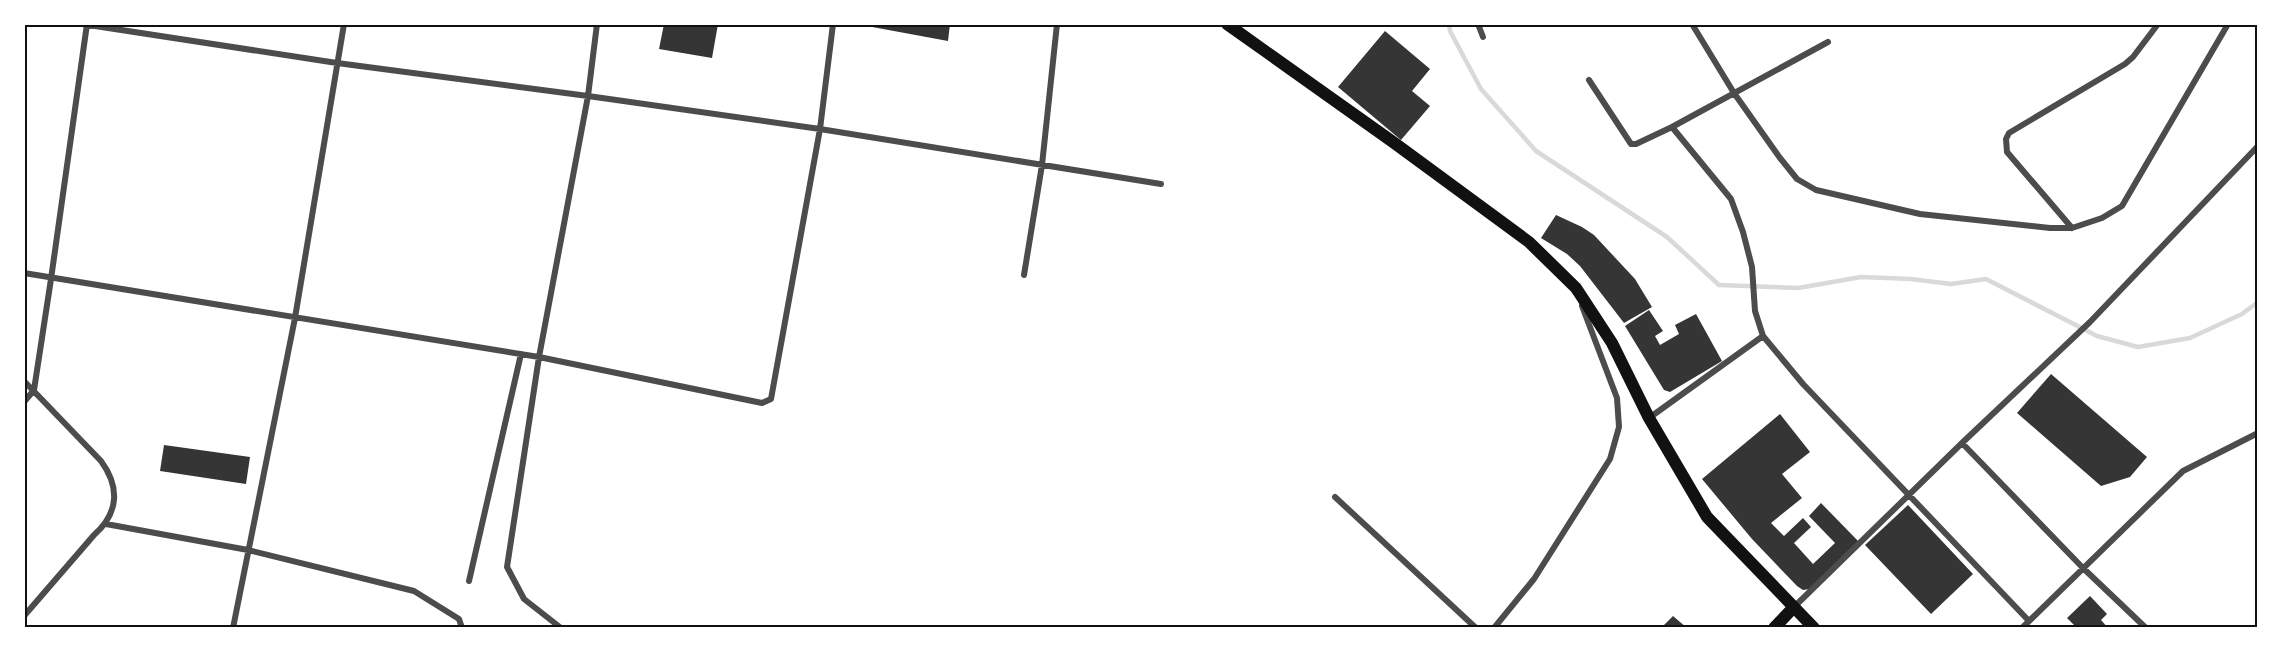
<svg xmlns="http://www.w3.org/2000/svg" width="2282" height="652" font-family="'Open Sans',sans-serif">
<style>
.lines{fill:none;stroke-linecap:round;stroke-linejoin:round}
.stream{stroke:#d9d9d9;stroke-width:4.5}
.building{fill:#353535}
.minor{stroke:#4c4c4c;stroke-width:6}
.secondary{stroke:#111;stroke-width:12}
.neatline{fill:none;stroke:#111;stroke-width:2}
</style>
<rect width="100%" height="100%" fill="#fff"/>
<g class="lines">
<path class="stream" d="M1449 24 1450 31 1481 89 1536 151 1667 237 1719 285 1798 288 1861 277 1911 279 1951 284 1986 279 2097 336 2138 347 2190 338 2242 314 2258 302"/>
</g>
<path class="building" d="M664 24H718L712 58 659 49Z
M856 24H950L948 41Z
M1385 31 1430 69 1412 91 1430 106 1401 140 1338 87Z
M1556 215 1582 227 1594 235 1635 279 1652 307 1624 323 1580 266 1567 254 1541 238Z
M1649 310 1663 331 1655 336 1660 345 1679 334 1675 325 1696 314 1722 361 1670 392 1664 390 1625 326Z
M2051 374 2147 457 2130 477 2101 486 2017 413Z
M1780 414 1810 452 1782 474 1802 498 1771 523 1784 536 1803 518 1811 527 1794 543 1813 564 1835 543 1809 516 1821 503 1859 542 1810 589 1803 590 1797 586 1752 539 1702 479Z
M164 445 250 457 246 484 160 471Z
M1908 505 1973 574 1931 614 1865 545Z
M2090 596 2107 614 2101 620 2108 628H2073L2075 626 2067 618Z
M1673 616 1687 628H1661Z"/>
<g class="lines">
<path class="minor" d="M82 24 337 63 588 96 820 129 1161 184
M1478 24 1483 37
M1692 24 1734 93 1780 158 1797 179 1816 190 1920 214 2050 228H2072L2102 218 2122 206 2228 24
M1828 42 1672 127 1731 199 1743 232 1752 267 1755 311 1763 336 1803 384 2029 621
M1589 80 1631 144H1636L1672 127
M2072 228 2007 152 2006 139 2009 133 2125 64 2133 57 2158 24
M24 273 539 357 762 403 771 399 820 129 833 24
M1024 275 1042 165 1057 24
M24 381 101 461C120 487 119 513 94 535L24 616
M24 402 34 390 51 279 87 24
M1649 418 1763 336
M1962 443 2083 568 2146 628
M1335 497 1476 628
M106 524 248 550 414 591 459 619 462 628
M469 581 521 354
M1793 608 1962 443 2090 322 2258 146
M233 628 295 318 344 24
M561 628 524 599 507 567 539 357 588 96 597 24
M1494 628 1534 579 1610 459 1619 427 1617 398 1582 306
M2022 628 2183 471 2258 433"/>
<path class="secondary" d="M1227 24 1393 142 1529 242 1576 288 1612 343 1649 418 1707 517 1814 628
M1774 628 1793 608"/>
</g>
<rect width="2282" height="652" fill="none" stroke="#ffffff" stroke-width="51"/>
<rect x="26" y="26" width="2230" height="600" class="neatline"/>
</svg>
